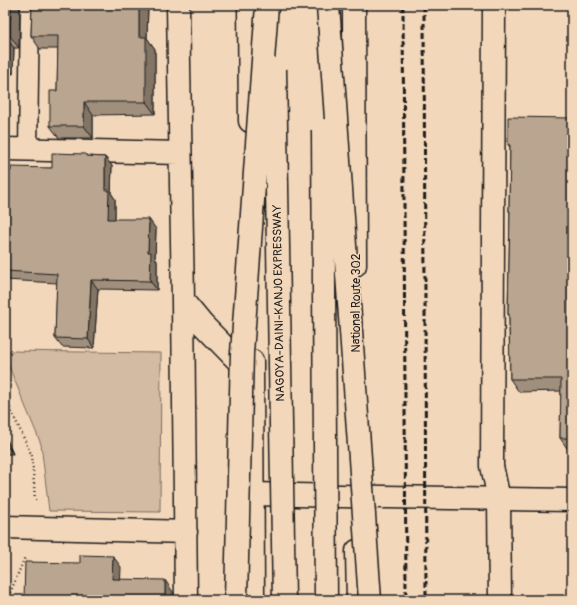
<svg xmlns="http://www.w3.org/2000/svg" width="577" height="605" font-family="Pangolin,sans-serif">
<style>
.green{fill:#d3bba3;stroke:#786c60}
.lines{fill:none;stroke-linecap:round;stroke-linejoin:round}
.service-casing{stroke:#1c1c1c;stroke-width:21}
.minor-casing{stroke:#1c1c1c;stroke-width:25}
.tertiary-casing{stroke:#1c1c1c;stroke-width:25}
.trunk-casing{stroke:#1c1c1c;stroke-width:25}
.path{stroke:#1c1c1c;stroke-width:2.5;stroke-dasharray:1 3;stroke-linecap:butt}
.service{stroke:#f3d7ba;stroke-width:18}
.minor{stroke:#f3d7ba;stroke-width:22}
.tertiary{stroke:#f3d7ba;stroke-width:22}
.trunk{stroke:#f3d7ba;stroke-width:22}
.rail{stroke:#1c1c1c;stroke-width:3;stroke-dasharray:6 3;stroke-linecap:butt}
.motorway-bridge-casing{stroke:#1c1c1c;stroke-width:25;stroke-linecap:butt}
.motorway-bridge{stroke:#f3d7ba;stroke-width:22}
.wall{fill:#a08f7c;stroke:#1c1c1c}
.shaded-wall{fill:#827465;stroke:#1c1c1c}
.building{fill:#baa690;stroke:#1c1c1c}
.labels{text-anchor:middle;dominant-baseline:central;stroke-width:3;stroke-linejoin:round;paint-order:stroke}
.street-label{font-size:12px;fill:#1c1c1c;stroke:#f3d7ba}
</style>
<rect width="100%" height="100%" fill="#f3d7ba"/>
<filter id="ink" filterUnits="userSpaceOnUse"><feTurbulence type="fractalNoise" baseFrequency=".025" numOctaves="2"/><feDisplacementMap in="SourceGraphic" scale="8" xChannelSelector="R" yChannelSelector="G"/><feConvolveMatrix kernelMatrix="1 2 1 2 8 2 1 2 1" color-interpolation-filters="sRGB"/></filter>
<g filter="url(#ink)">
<path class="green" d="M5 351 161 353 160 512 49 511 41 444 5 357Z"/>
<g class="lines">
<defs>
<path id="service" d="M28 150 30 5"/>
<path id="minor" d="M178 5 183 301 186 600
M494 5 492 466 499 499 500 600
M5 149 180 153
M183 301 202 324 251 374
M5 527 186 532"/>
<path id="tertiary" d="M252 494 385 497 572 500"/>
<path id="trunk" d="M249 5 250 121
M354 5 355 265
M252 361 253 600
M357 551 358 600"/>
</defs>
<use href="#service" class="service-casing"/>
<use href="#minor" class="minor-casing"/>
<use href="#tertiary" class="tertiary-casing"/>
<use href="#trunk" class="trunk-casing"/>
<path class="path" d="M5 397 32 456 35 500
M7 600 25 557"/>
<use href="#service" class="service"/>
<use href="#minor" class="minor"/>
<use href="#tertiary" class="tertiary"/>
<use href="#trunk" class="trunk"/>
<path class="rail" d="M403 5 406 600
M424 5 426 600"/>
<defs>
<path id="motorway-bridge" d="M328 5 370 600
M275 69 284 600
M323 130 326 600
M236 600 242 353 267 5"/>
</defs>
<use href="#motorway-bridge" class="motorway-bridge-casing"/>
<use href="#motorway-bridge" class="motorway-bridge"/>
</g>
<path class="wall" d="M5 5 19 48H14L13 74H5Z
M32 5H148L147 38 155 49V114L93 115V138H59L50 126 57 91 58 49H40L31 36Z
M572 118V451H569L560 438 561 391 519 392 510 379 509 316 508 314 510 213 509 211 510 147 508 145Z
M87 156 105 157 112 166 111 193 115 199V219L156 229 155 258 157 261V290L98 289 94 348 62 347 55 338 57 283 5 280V171L52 168Z
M5 435 13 454H5Z"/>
<path class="shaded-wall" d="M11 5H20L19 48 10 36Z
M139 5H148L147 38 155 49V114L146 102 139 37Z
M5 36 14 48 13 74 5 63Z
M84 102 93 115V138L84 126Z
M105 157 112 166 111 193 115 199V228L108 219 105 190Z
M149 219 156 229 155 258 157 261V290L150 281 148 252Z
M91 280 98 289 94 348 88 339Z
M5 435 13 454 5 443Z
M113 556 121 567 120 590 112 579Z
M165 580 173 592V600H165Z"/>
<path class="building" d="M5 5H11L10 36H5Z
M32 5H139V37H146V102H84V126H50V91H57L58 36H31Z
M508 117 572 118V438H560L561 379H510L509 314H508L510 211H509L510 145H508Z
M52 153 86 154V156L105 157V190H109L108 219H149L148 252H151L150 281 91 280 88 339 55 338 57 274 5 271V171H11V167L52 168Z
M80 555 113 556 112 579 165 580V600H24L25 562 80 563Z"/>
</g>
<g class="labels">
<g class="street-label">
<text transform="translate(279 303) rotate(-91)">NAGOYA-DAINI-KANJO EXPRESSWAY</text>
<text transform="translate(356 303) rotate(-90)">National Route 302</text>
</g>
</g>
<rect width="577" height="605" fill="none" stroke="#f3d7ba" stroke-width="20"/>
<rect x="10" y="10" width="557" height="585" fill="none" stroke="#1c1c1c" stroke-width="1.5" filter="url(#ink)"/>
</svg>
